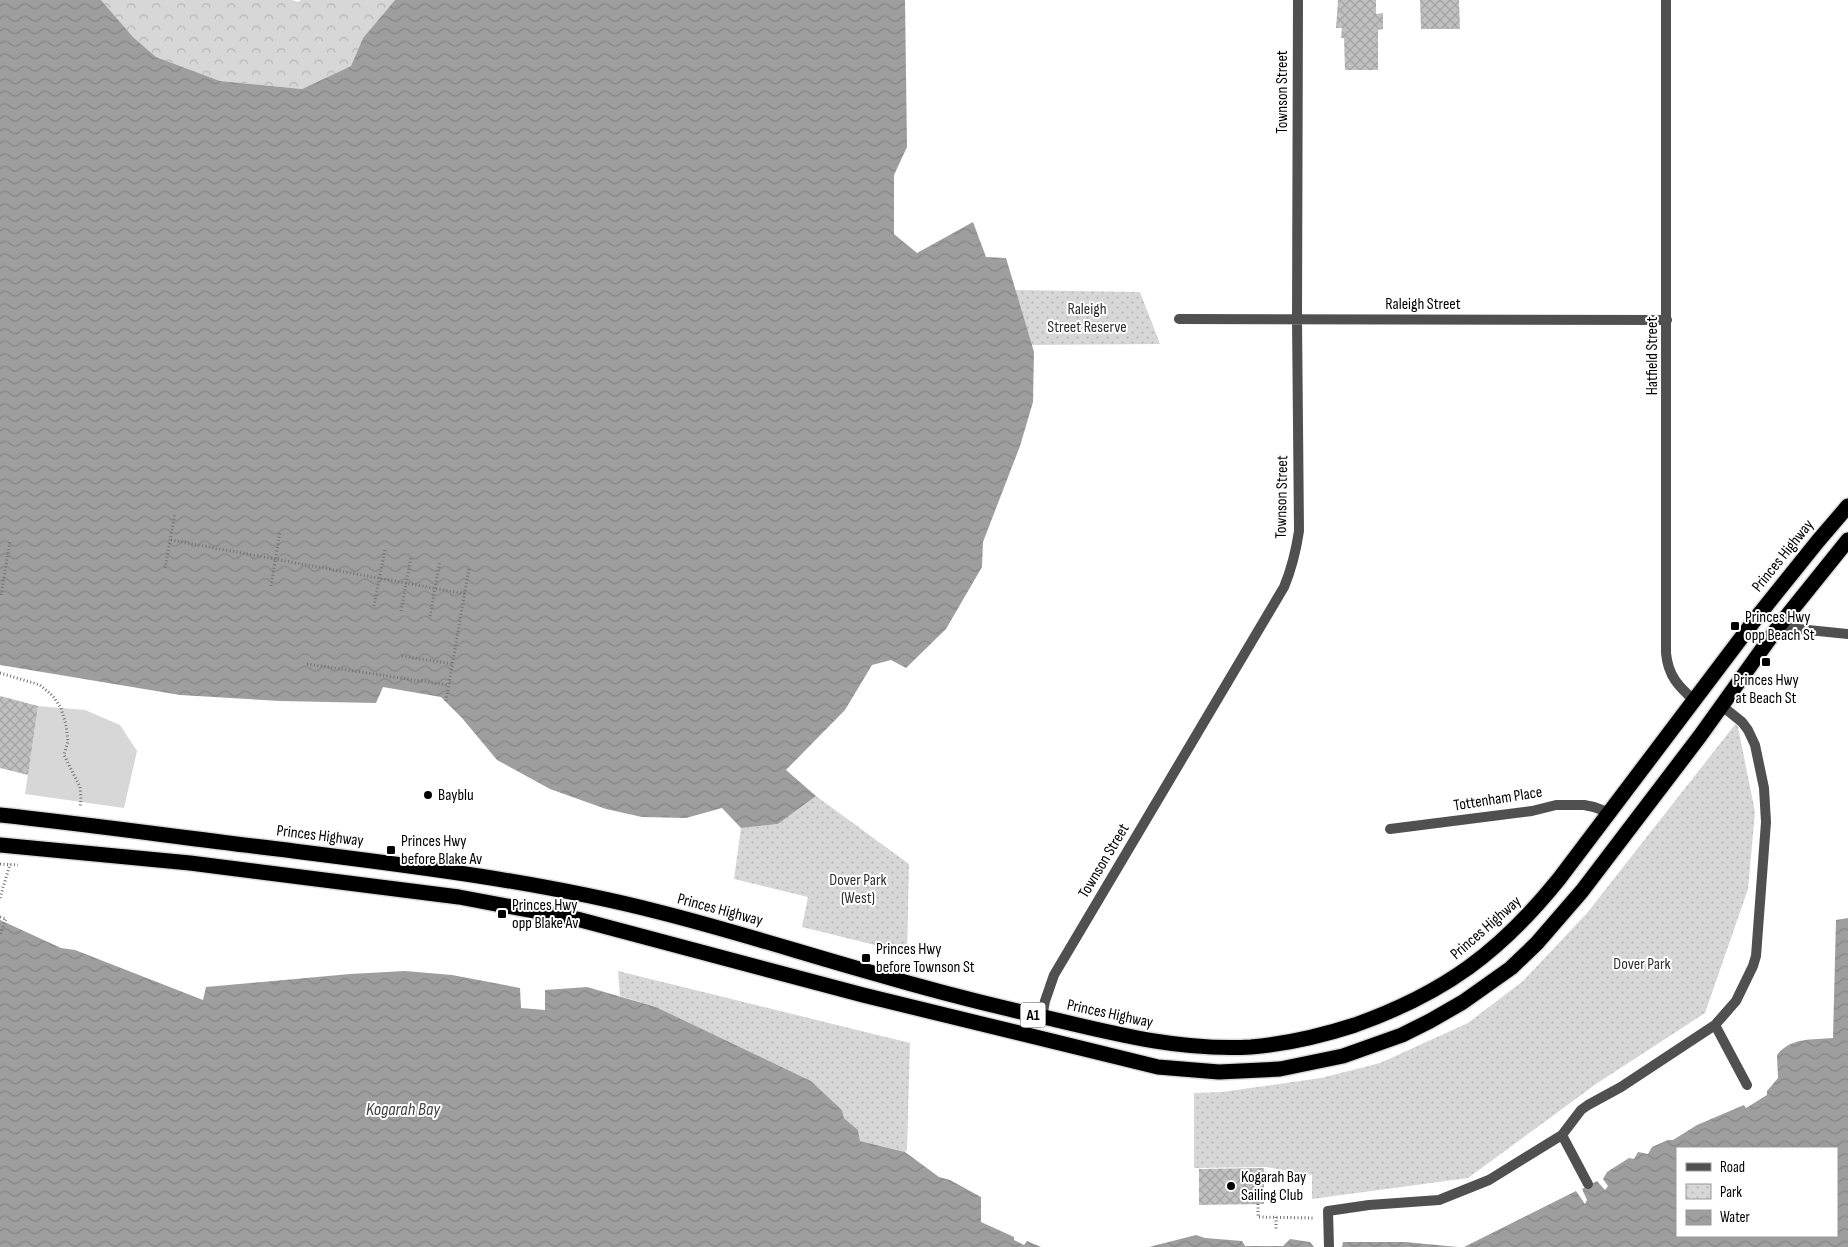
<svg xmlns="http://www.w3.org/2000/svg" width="1848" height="1247" font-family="'Sofia Sans Condensed',sans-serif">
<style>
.green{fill:#d7d7d7}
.forest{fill:url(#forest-crowns)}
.park{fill:url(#park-dots)}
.water{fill:url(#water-waves);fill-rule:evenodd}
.building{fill:url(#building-cross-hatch)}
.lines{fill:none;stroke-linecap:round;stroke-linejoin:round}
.highway-casing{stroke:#dbdbdb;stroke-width:18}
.path{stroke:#727272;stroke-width:3;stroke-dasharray:1 2.5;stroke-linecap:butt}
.lane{stroke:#505050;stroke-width:10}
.street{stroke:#505050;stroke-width:10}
.highway{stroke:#000;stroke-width:15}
.poi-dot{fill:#000;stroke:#fff;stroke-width:2}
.labels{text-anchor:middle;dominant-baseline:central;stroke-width:4;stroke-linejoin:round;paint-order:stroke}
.shield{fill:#fff;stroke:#4c4c4c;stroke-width:1}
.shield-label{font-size:15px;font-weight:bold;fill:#000}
.street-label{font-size:16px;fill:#000;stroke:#fff}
.park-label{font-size:16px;fill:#2e2e2e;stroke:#fff}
.poi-label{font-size:16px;fill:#000;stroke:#fff;text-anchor:start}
.water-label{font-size:18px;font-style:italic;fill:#3f3f3f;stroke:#fff}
</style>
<defs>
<pattern id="forest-crowns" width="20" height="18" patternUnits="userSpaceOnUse" patternTransform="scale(1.25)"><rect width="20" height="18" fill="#d7d7d7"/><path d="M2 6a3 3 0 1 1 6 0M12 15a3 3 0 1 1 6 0" fill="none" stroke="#b7b7b7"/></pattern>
<pattern id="park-dots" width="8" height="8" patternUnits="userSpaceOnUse" patternTransform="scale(1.25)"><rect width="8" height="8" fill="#d7d7d7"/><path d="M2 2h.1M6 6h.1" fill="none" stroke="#b7b7b7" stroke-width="1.8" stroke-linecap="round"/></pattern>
<pattern id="water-waves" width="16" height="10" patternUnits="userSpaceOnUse" patternTransform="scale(1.25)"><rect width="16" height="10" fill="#9e9e9e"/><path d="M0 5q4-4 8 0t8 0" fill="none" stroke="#868686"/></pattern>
<pattern id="building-cross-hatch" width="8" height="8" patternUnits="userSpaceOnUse" patternTransform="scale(1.25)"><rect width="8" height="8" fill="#c0c0c0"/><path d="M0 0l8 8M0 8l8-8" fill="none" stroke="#a3a3a3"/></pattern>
</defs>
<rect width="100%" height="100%" fill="#fff"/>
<path class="green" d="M38 706 85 710 120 725 137 751 124 808 25 794Z"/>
<path class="forest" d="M101 0H292L298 2 301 0H395L363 38 351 66 302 89 220 81 156 57 133 37Z"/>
<path class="park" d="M1015 290 1140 292 1160 344 1031 345Z
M1737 722 1755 812 1748 889 1705 1013 1596 1084 1468 1178 1312 1199V1175L1266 1167 1194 1168V1093L1222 1092 1321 1078 1380 1063 1468 1023 1523 981 1587 913Z
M816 796 909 864 907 953 802 927 808 897 734 879 741 828 778 824Z
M618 971 910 1043 907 1150 905 1152 860 1141 858 1130 844 1118 842 1110 811 1081 656 1007 620 996Z"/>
<path class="water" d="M0 0H101L133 37 156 57 220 81 302 89 351 66 363 38 395 0H905L907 147 894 175V234L917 253 973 222 986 257 1006 258 1034 352 1033 402 1020 446 983 542 982 567 946 629 906 668 891 660 872 665 845 710 786 770 816 796 778 824 741 828 722 808 686 818 642 817 606 809 550 789 497 760 462 718 441 697 383 687 376 703 280 701 180 695 0 665Z
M1848 918V1247H1464L1576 1191 1585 1204 1587 1200 1582 1189 1597 1181 1605 1190 1608 1186 1603 1179 1607 1172 1629 1158 1634 1159 1638 1152 1648 1154 1652 1147 1668 1140H1673L1697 1125 1744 1105 1746 1108 1767 1095V1091L1778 1078 1777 1055C1791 1037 1812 1040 1833 1038L1836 920ZM1677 1148H1837V1236H1677Z
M0 920 61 948 75 950 203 1000 206 987 350 974 405 971 452 975 520 988 521 1008 545 1010V990L587 987 656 1007 811 1081 842 1110 844 1118 858 1130 860 1141 905 1152 939 1177 950 1180 981 1197V1222L1014 1237V1240L1024 1245 1027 1241 1041 1247H0Z
M1196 1235 1205 1238 1242 1241 1245 1246H1283L1290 1239 1310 1242 1314 1247H1149Z
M1343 1242H1405L1458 1247H1342Z"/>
<path class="building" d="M1338 0H1376V14L1383 13V29L1378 30V70H1345L1344 38H1341L1342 28H1336Z
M1420 0H1459L1460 29H1421Z
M0 696 38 706 28 775 0 768Z
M1264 1168V1204L1199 1205V1169Z"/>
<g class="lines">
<defs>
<path id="highway" d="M0 815C93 825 185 838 278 849 405 865 534 880 659 912 731 930 802 953 873 973 931 990 989 1005 1048 1018 1115 1034 1181 1051 1251 1047 1287 1044 1321 1036 1355 1025 1445 993 1500 952 1559 879L1757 617 1818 541 1848 506
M0 845 190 863 459 897 577 919 863 995 1158 1067 1219 1072 1280 1069 1343 1056 1402 1035 1430 1021 1463 1002 1511 968 1537 943 1582 891 1700 736 1778 627 1848 540"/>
</defs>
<use href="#highway" class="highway-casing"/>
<path class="path" d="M171 540 465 594
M165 568 175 513
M271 586 280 532
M1 595 10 541
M374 606 385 550
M401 611 411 557
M430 616 440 561
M402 656 452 664
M307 664 448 685
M0 673 40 685 53 696 61 708 66 725 68 741 64 755 80 787 81 799 80 808
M446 701 469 568
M0 864 18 865
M0 898 10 864
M0 917 6 919 0 935
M1258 1204V1217L1315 1218
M1276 1217V1231"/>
<path class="lane" d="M1715 1025 1747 1085
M1562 1135 1588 1184
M1329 1247 1328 1211 1369 1205 1439 1200 1489 1180 1562 1135 1581 1110 1588 1105 1621 1087 1715 1025 1736 1001 1753 966 1756 956 1766 822 1764 788 1755 745 1748 730 1742 722 1722 706"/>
<path class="street" d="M1666 0V653C1668 676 1679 687 1695 701
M1179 319 1667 320
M1778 627 1848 634
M1390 829 1532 811 1556 805H1584L1594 807 1610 813
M1042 1017 1045 1001 1054 975 1284 587C1292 568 1296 551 1299 531L1297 319 1298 0"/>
<use href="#highway" class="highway"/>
</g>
<g class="poi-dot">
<rect x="1730" y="621" width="10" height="10" rx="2.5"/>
<rect x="1761" y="657" width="10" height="10" rx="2.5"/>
<circle cx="428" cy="795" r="5"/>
<rect x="386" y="845" width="10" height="10" rx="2.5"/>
<rect x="497" y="909" width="10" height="10" rx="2.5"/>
<rect x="861" y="953" width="10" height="10" rx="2.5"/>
<circle cx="1231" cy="1186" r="5"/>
</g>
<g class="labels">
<rect class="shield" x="1020.5" y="1002.5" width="25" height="25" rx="4"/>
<g class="shield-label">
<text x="1033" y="1015">A1</text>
</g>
<g class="street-label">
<text transform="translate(1282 92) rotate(-90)">Townson Street</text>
<text x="1423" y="304">Raleigh Street</text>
<text transform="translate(1652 356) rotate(-90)">Hatfield Street</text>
<text transform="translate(1282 497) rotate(-89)">Townson Street</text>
<text transform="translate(1783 556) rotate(-51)">Princes Highway</text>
<text transform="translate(1498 799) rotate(-9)">Tottenham Place</text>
<text transform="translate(320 836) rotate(7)">Princes Highway</text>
<text transform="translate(1104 861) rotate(-59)">Townson Street</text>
<text transform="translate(720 910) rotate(15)">Princes Highway</text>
<text transform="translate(1486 928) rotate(-41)">Princes Highway</text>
<text transform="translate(1110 1014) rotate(12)">Princes Highway</text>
</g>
<g class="park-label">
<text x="1087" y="309">Raleigh<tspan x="1087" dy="18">Street Reserve</tspan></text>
<text x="858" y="880">Dover Park<tspan x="858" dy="18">(West)</tspan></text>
<text x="1642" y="964">Dover Park</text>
</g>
<g class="poi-label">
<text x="1745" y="617">Princes Hwy<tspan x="1745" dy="18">opp Beach St</tspan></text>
<text x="1766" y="680" text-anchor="middle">Princes Hwy<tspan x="1766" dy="18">at Beach St</tspan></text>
<text x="438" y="795">Bayblu</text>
<text x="401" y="841">Princes Hwy<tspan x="401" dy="18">before Blake Av</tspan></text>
<text x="512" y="905">Princes Hwy<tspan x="512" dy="18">opp Blake Av</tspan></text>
<text x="876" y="949">Princes Hwy<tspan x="876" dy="18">before Townson St</tspan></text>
<text x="1241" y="1177">Kogarah Bay<tspan x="1241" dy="18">Sailing Club</tspan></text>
</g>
<g class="water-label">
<text x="403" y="1109">Kogarah Bay</text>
</g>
</g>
<rect x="1676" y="1147" width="162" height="90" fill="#ffffff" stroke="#999999"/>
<rect x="1686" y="1163" width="25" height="8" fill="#505050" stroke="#999999"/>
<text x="1720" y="1172" font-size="15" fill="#000000">Road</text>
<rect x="1686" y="1184" width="25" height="15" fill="url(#park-dots)" stroke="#999999"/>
<text x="1720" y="1197" font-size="15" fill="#000000">Park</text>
<rect x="1686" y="1210" width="25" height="15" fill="url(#water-waves)" stroke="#999999"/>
<text x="1720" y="1222" font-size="15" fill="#000000">Water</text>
</svg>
